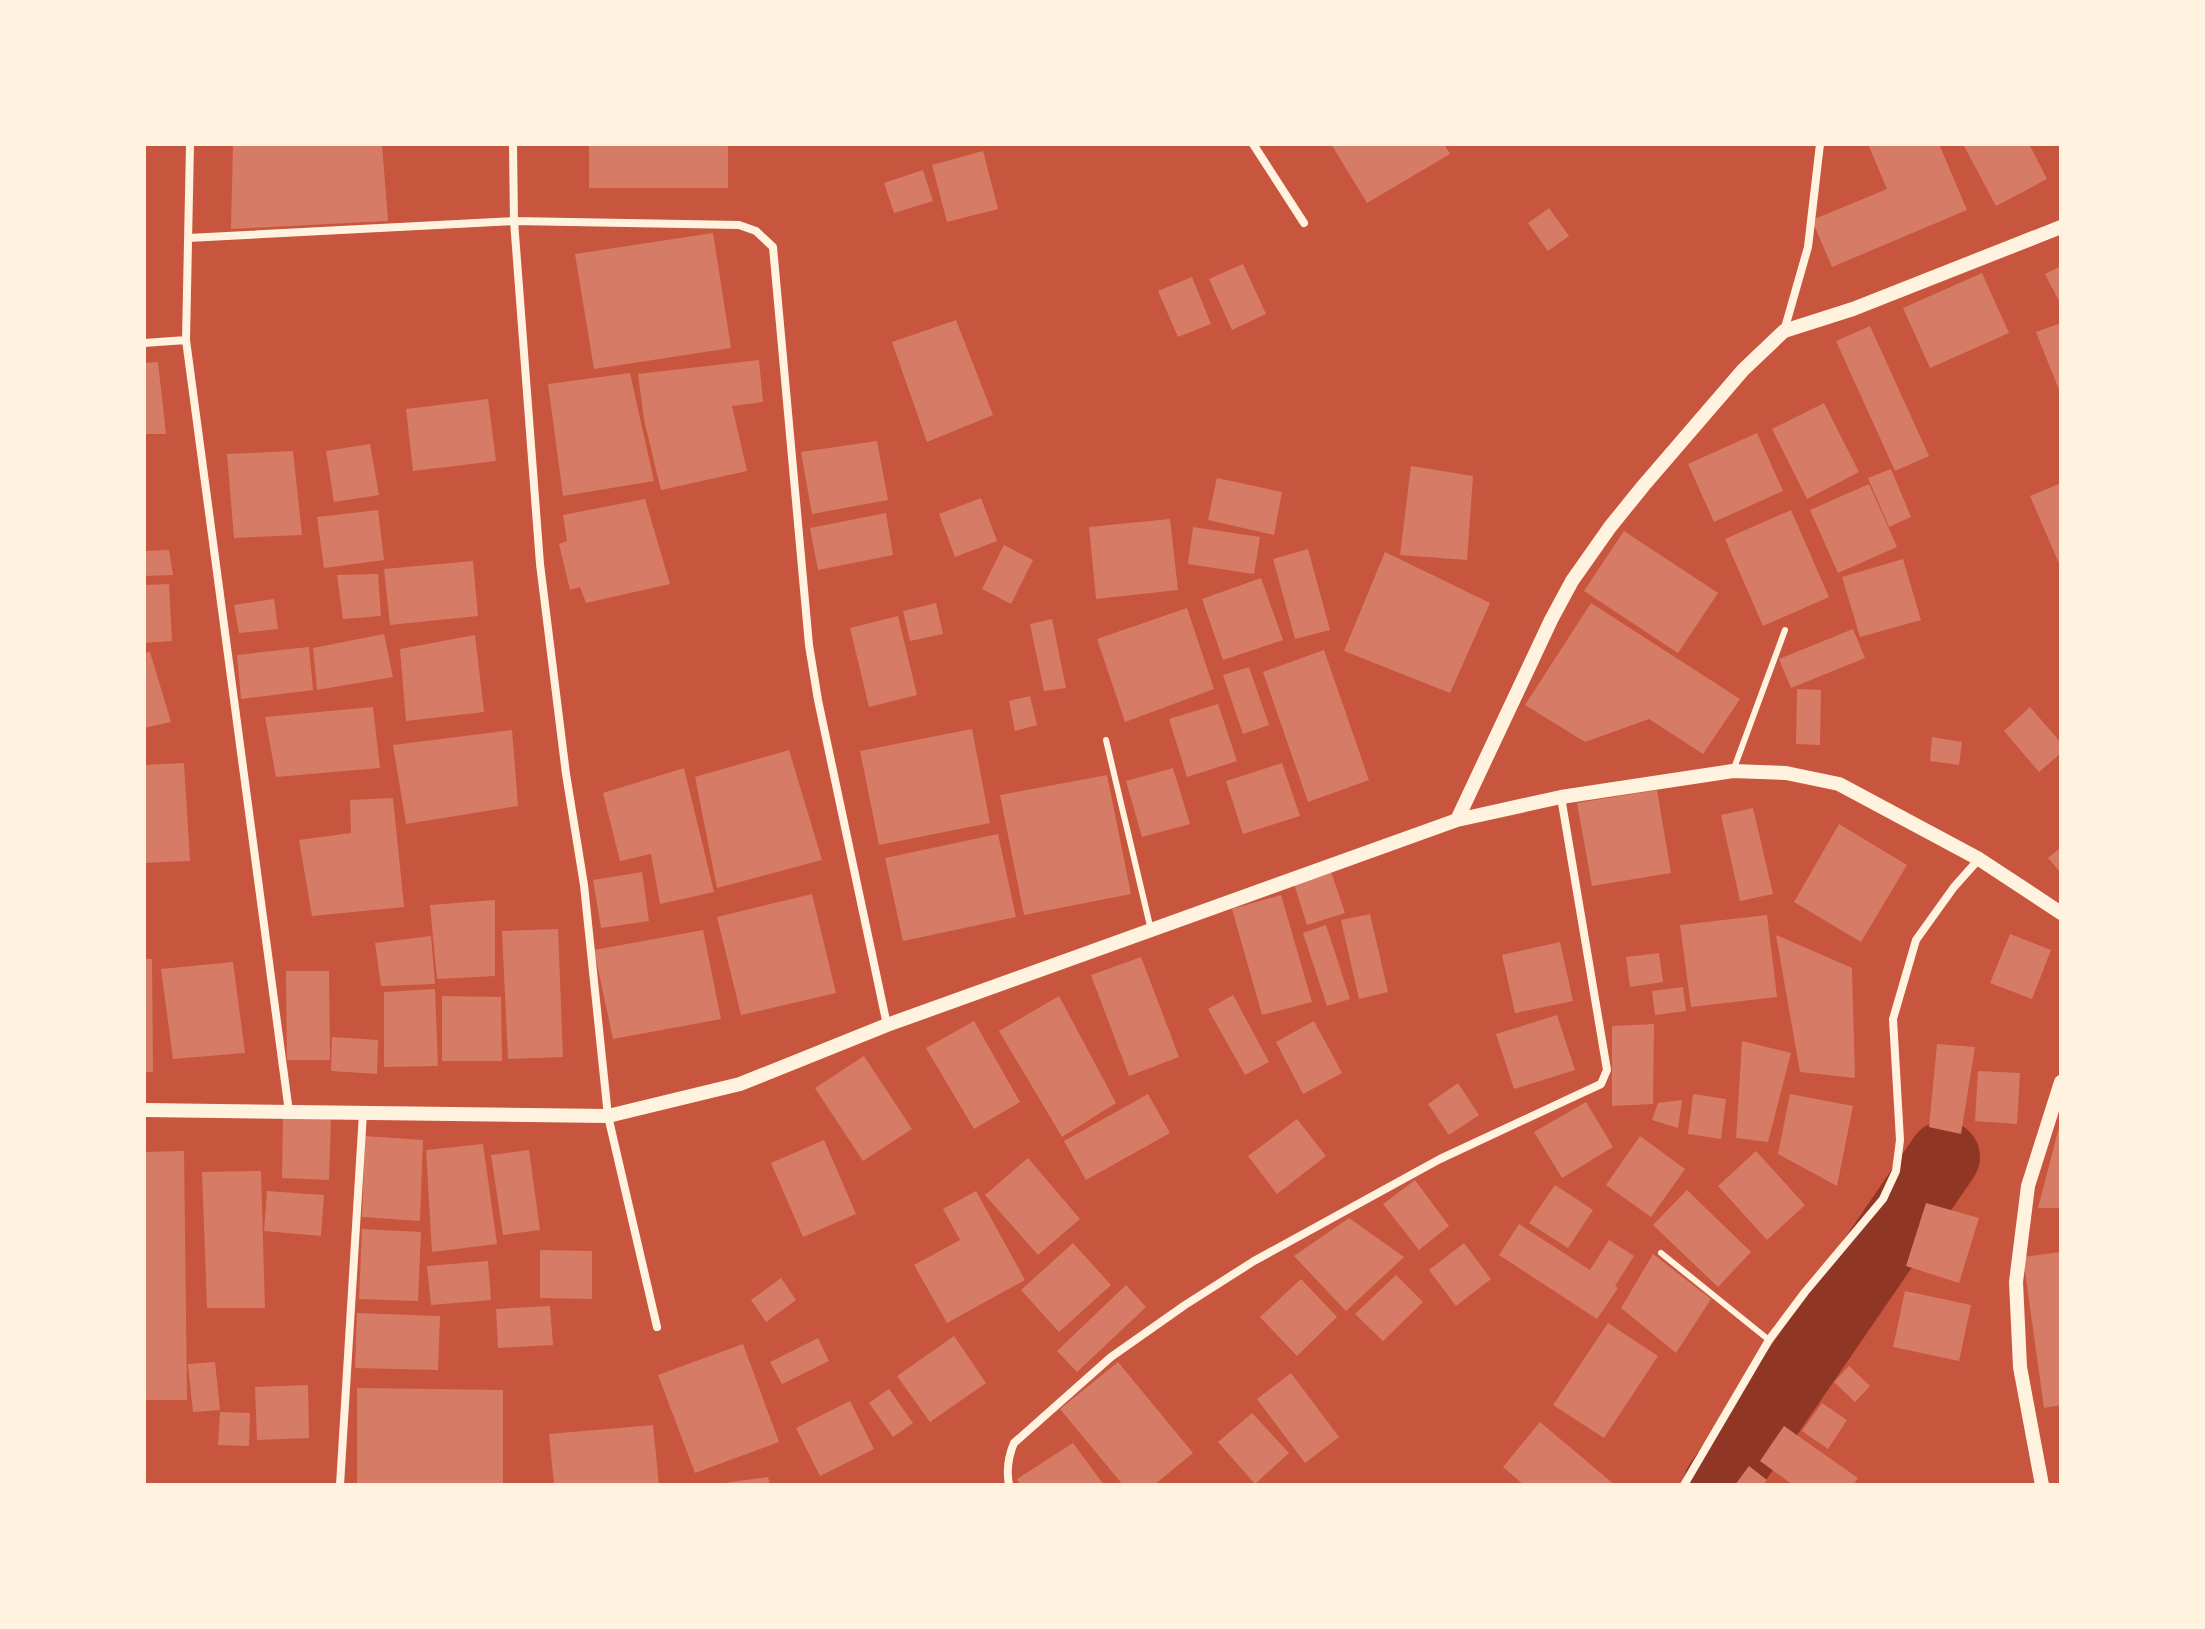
<svg xmlns="http://www.w3.org/2000/svg" width="2205" height="1629" font-family="'Space Grotesk',sans-serif">
<style>
.lines{fill:none;stroke-linecap:round;stroke-linejoin:round}
.river{stroke:#8f3625;stroke-width:72}
.building{fill:#d67c66}
.service{stroke:#fff3e0;stroke-width:6}
.minor{stroke:#fff3e0;stroke-width:8}
.tertiary{stroke:#fff3e0;stroke-width:14}
</style>
<rect width="100%" height="100%" fill="#c8553d"/>
<g class="lines">
<path class="river" d="M1719 1485 1944 1157"/>
</g>
<path class="building" d="M233 144H382L388 221 231 229Z
M589 144H728V188H589Z
M1331 144H1444L1450 154 1367 203Z
M1868 144H1939L1967 210 1832 267 1812 220 1887 189Z
M1963 144H2029L2047 179 1996 206Z
M983 151 998 209 947 222 932 165Z
M923 170 933 201 894 213 884 183Z
M1549 208 1569 236 1548 251 1528 223Z
M713 233 731 348 594 369 575 254Z
M1243 264 1266 314 1232 330 1209 279Z
M2061 266V305L2045 274Z
M1982 273 2009 333 1930 368 1903 308Z
M1192 277 1211 324 1178 337 1158 291Z
M956 320 993 415 927 442 892 342Z
M2061 323V395L2036 332Z
M1870 326 1929 456 1895 471 1836 341Z
M759 360 763 402 732 406 747 471 661 490 644 420 638 374Z
M158 362 166 434H144V363Z
M630 373 654 481 563 496 548 384Z
M488 399 496 461 413 471 406 409Z
M1824 403 1859 472 1807 499 1772 429Z
M1757 433 1783 491 1714 522 1688 464Z
M877 441 888 500 812 514 801 452Z
M370 444 379 495 334 502 326 451Z
M293 451 302 535 234 538 227 454Z
M1411 466 1473 476 1467 560 1400 555Z
M1891 469 1911 517 1889 527 1868 478Z
M1217 478 1282 492 1274 535 1208 520Z
M2061 483V568L2030 496Z
M1869 484 1897 547 1838 573 1810 510Z
M981 498 997 541 955 557 939 514Z
M645 499 670 584 586 603 580 587 570 590 559 544 567 541 563 515Z
M378 510 384 560 324 568 317 517Z
M1791 510 1829 597 1763 626 1725 539Z
M886 513 893 555 818 570 810 528Z
M1170 519 1178 590 1096 599 1089 527Z
M1193 527 1260 537 1254 574 1188 564Z
M1624 531 1718 593 1678 653 1584 591Z
M1004 545 1033 560 1011 604 982 589Z
M1308 549 1330 630 1295 639 1273 559Z
M169 550 173 575 144 576V551Z
M1385 552 1490 603 1450 693 1344 651Z
M1903 559 1921 620 1860 637 1842 577Z
M473 561 478 616 390 625 384 569Z
M378 574 381 616 343 619 337 575Z
M1261 578 1283 640 1223 660 1202 599Z
M169 584 172 641 144 643V585Z
M274 599 278 629 239 633 234 605Z
M936 603 943 634 910 641 903 611Z
M1591 603 1740 699 1703 754 1649 719 1585 742 1525 705Z
M1187 608 1214 689 1125 722 1097 639Z
M898 616 917 695 869 707 850 628Z
M1052 619 1066 688 1044 691 1030 624Z
M1853 629 1865 658 1791 688 1779 659Z
M384 634 393 677 317 690 313 648Z
M475 635 484 712 406 721 400 649Z
M309 647 313 690 241 699 237 655Z
M1324 650 1369 780 1308 802 1263 672Z
M150 652 171 722 144 728V653Z
M1249 667 1269 725 1243 734 1223 675Z
M1797 689 1821 690 1820 745 1796 744Z
M1030 696 1037 725 1015 731 1009 701Z
M1218 704 1237 761 1187 777 1169 719Z
M373 707 380 768 276 777 265 717Z
M2030 707 2061 743V753L2039 772 2004 731Z
M972 729 990 823 879 845 860 751Z
M512 730 518 806 406 824 393 745Z
M1932 737 1962 742 1959 765 1930 761Z
M789 750 822 860 717 888 695 777Z
M184 763 190 861 144 863V765Z
M1282 763 1300 816 1243 834 1226 781Z
M684 768 714 892 660 904 651 854 620 861 603 793Z
M1173 768 1190 824 1142 837 1126 781Z
M1107 775 1131 894 1024 915 1000 795Z
M1657 790 1671 873 1592 886 1577 803Z
M393 798 404 907 312 916 299 840 351 833 350 800Z
M1753 808 1773 894 1740 901 1721 815Z
M1839 824 1907 865 1861 942 1794 902Z
M998 834 1016 917 903 941 885 858Z
M2061 847V873L2048 858Z
M642 872 649 921 601 928 593 880Z
M1331 872 1345 913 1307 925 1294 884Z
M812 894 836 993 741 1015 717 917Z
M1281 895 1312 1002 1262 1015 1232 909Z
M495 900V976L437 979 430 905Z
M1370 914 1388 992 1359 999 1341 920Z
M1767 915 1777 997 1691 1007 1680 925Z
M1326 925 1350 999 1327 1006 1303 933Z
M558 929 563 1057 508 1059 502 931Z
M703 930 721 1019 613 1039 594 950Z
M2010 934 2051 950 2032 999 1990 983Z
M1776 935 1852 968 1855 1078 1800 1072Z
M431 936 435 984 381 986 375 943Z
M1560 942 1573 1001 1515 1013 1502 955Z
M1659 953 1663 982 1630 987 1626 957Z
M1141 957 1179 1057 1129 1076 1091 975Z
M144 959H152L153 1072H144Z
M233 962 245 1053 173 1059 161 969Z
M286 971H329L330 1060H287Z
M1683 987 1686 1011 1655 1015 1652 991Z
M435 989 438 1066 384 1067V992Z
M1233 995 1269 1062 1245 1075 1208 1009Z
M442 996 501 997 502 1061H442Z
M1059 996 1116 1103 1062 1137 999 1031Z
M1557 1015 1575 1070 1514 1089 1496 1034Z
M974 1021 1020 1102 974 1129 926 1048Z
M1314 1021 1342 1073 1303 1094 1276 1042Z
M1654 1024 1653 1104 1612 1106V1026Z
M332 1037 378 1040 377 1074 331 1071Z
M1742 1041 1791 1053 1768 1142 1736 1138Z
M1937 1044 1975 1047 1961 1134 1929 1127Z
M864 1056 912 1129 863 1161 815 1088Z
M1978 1071 2020 1073 2017 1124 1975 1121Z
M1458 1083 1479 1115 1449 1135 1428 1104Z
M1148 1094 1170 1133 1086 1180 1064 1141Z
M1693 1094 1726 1099 1721 1139 1688 1134Z
M1790 1094 1853 1106 1837 1186 1778 1154Z
M1682 1100 1678 1128 1652 1120 1658 1103Z
M1586 1102 1613 1147 1562 1178 1534 1132Z
M283 1115 331 1117 329 1180 282 1178Z
M1297 1119 1326 1156 1277 1194 1248 1156Z
M2060 1123 2061 1208H2038Z
M365 1136 423 1140 420 1221 362 1217Z
M1640 1136 1685 1169 1651 1217 1606 1185Z
M824 1140 856 1214 803 1237 771 1163Z
M483 1144 497 1244 432 1252 426 1150Z
M529 1150 540 1230 503 1235 491 1155Z
M184 1151 187 1400H144V1152Z
M1756 1151 1805 1205 1767 1240 1718 1186Z
M1028 1158 1080 1219 1038 1255 985 1195Z
M261 1171 265 1308H207L202 1172Z
M1415 1180 1449 1226 1419 1250 1383 1204Z
M1555 1185 1593 1210 1568 1248 1529 1223Z
M1687 1190 1751 1252 1718 1287 1653 1225Z
M267 1191 324 1195 321 1236 264 1231Z
M976 1191 1025 1280 947 1323 914 1265 960 1240 943 1209Z
M1926 1203 1979 1218 1959 1283 1906 1266Z
M1349 1218 1404 1257 1346 1311 1294 1256Z
M1519 1224 1590 1270 1609 1240 1634 1256 1615 1286 1618 1288 1597 1319 1499 1255Z
M362 1229 421 1232 418 1301 359 1299Z
M1073 1243 1111 1285 1059 1332 1021 1290Z
M1464 1243 1491 1279 1456 1306 1429 1270Z
M540 1250 592 1251V1299L540 1298Z
M2061 1252V1405L2044 1408 2023 1257Z
M1653 1254 1711 1299 1676 1353 1621 1308Z
M488 1261 491 1300 431 1305 427 1266Z
M1396 1275 1423 1302 1383 1341 1355 1314Z
M781 1278 796 1300 766 1322 751 1300Z
M1301 1279 1337 1317 1297 1356 1260 1317Z
M1126 1285 1146 1307 1077 1372 1057 1351Z
M1905 1291 1971 1305 1959 1361 1893 1347Z
M550 1306 553 1345 498 1348 496 1309Z
M357 1313 440 1316 438 1370 355 1368Z
M1608 1323 1658 1356 1604 1438 1553 1405Z
M954 1336 986 1383 930 1422 897 1376Z
M818 1338 829 1361 782 1384 770 1362Z
M743 1344 779 1442 695 1473 658 1375Z
M215 1362 220 1410 193 1412 188 1364Z
M1118 1362 1193 1453 1154 1485H1123L1060 1409Z
M1849 1366 1870 1386 1855 1402 1834 1382Z
M1291 1373 1339 1437 1305 1463 1257 1399Z
M308 1385 309 1438 257 1440 255 1387Z
M357 1388 503 1390V1485H357Z
M889 1389 913 1423 893 1437 869 1403Z
M850 1401 874 1449 820 1476 796 1428Z
M1822 1403 1847 1420 1828 1449 1802 1431Z
M220 1412 250 1413 249 1446 218 1445Z
M1252 1413 1289 1453 1255 1484 1218 1442Z
M1540 1422 1615 1485H1524L1503 1467Z
M653 1425 659 1485H554L549 1434Z
M1784 1426 1858 1478 1853 1485H1793L1760 1461Z
M1073 1443 1104 1485H1020L1017 1479Z
M1749 1466 1767 1480 1763 1485H1735Z
M768 1477 770 1485H724V1483Z"/>
<g class="lines">
<path class="service" d="M1106 740 1151 930
M1733 771 1785 630
M1661 1253 1769 1340"/>
<path class="minor" d="M190 144 186 340 289 1112
M513 144 514 221 540 564 566 774 584 885 608 1116 657 1327
M1253 144 1304 223
M188 238 514 221 739 225 756 231 773 247 809 645 818 700 887 1025
M1784 331 1808 247 1820 144
M144 343 186 340
M340 1485 363 1113
M1009 1485C1006 1469 1008 1457 1014 1443L1111 1357 1185 1305 1254 1261 1440 1159 1601 1084 1607 1070 1561 797
M1684 1485 1769 1340 1805 1292 1883 1199 1896 1171 1900 1140 1893 1019 1916 940 1954 887 1979 859"/>
<path class="tertiary" d="M1457 820 1551 620 1572 581 1610 527 1644 485 1743 370 1784 331 1853 309 2061 227
M144 1110 608 1116 740 1084 887 1025 1457 820 1561 797 1733 771 1786 773 1839 784 1979 859 2061 913
M2042 1485 2020 1367 2016 1282 2028 1186 2061 1082"/>
</g>
<rect width="2205" height="1629" fill="none" stroke="#fff3e0" stroke-width="292"/>
</svg>
